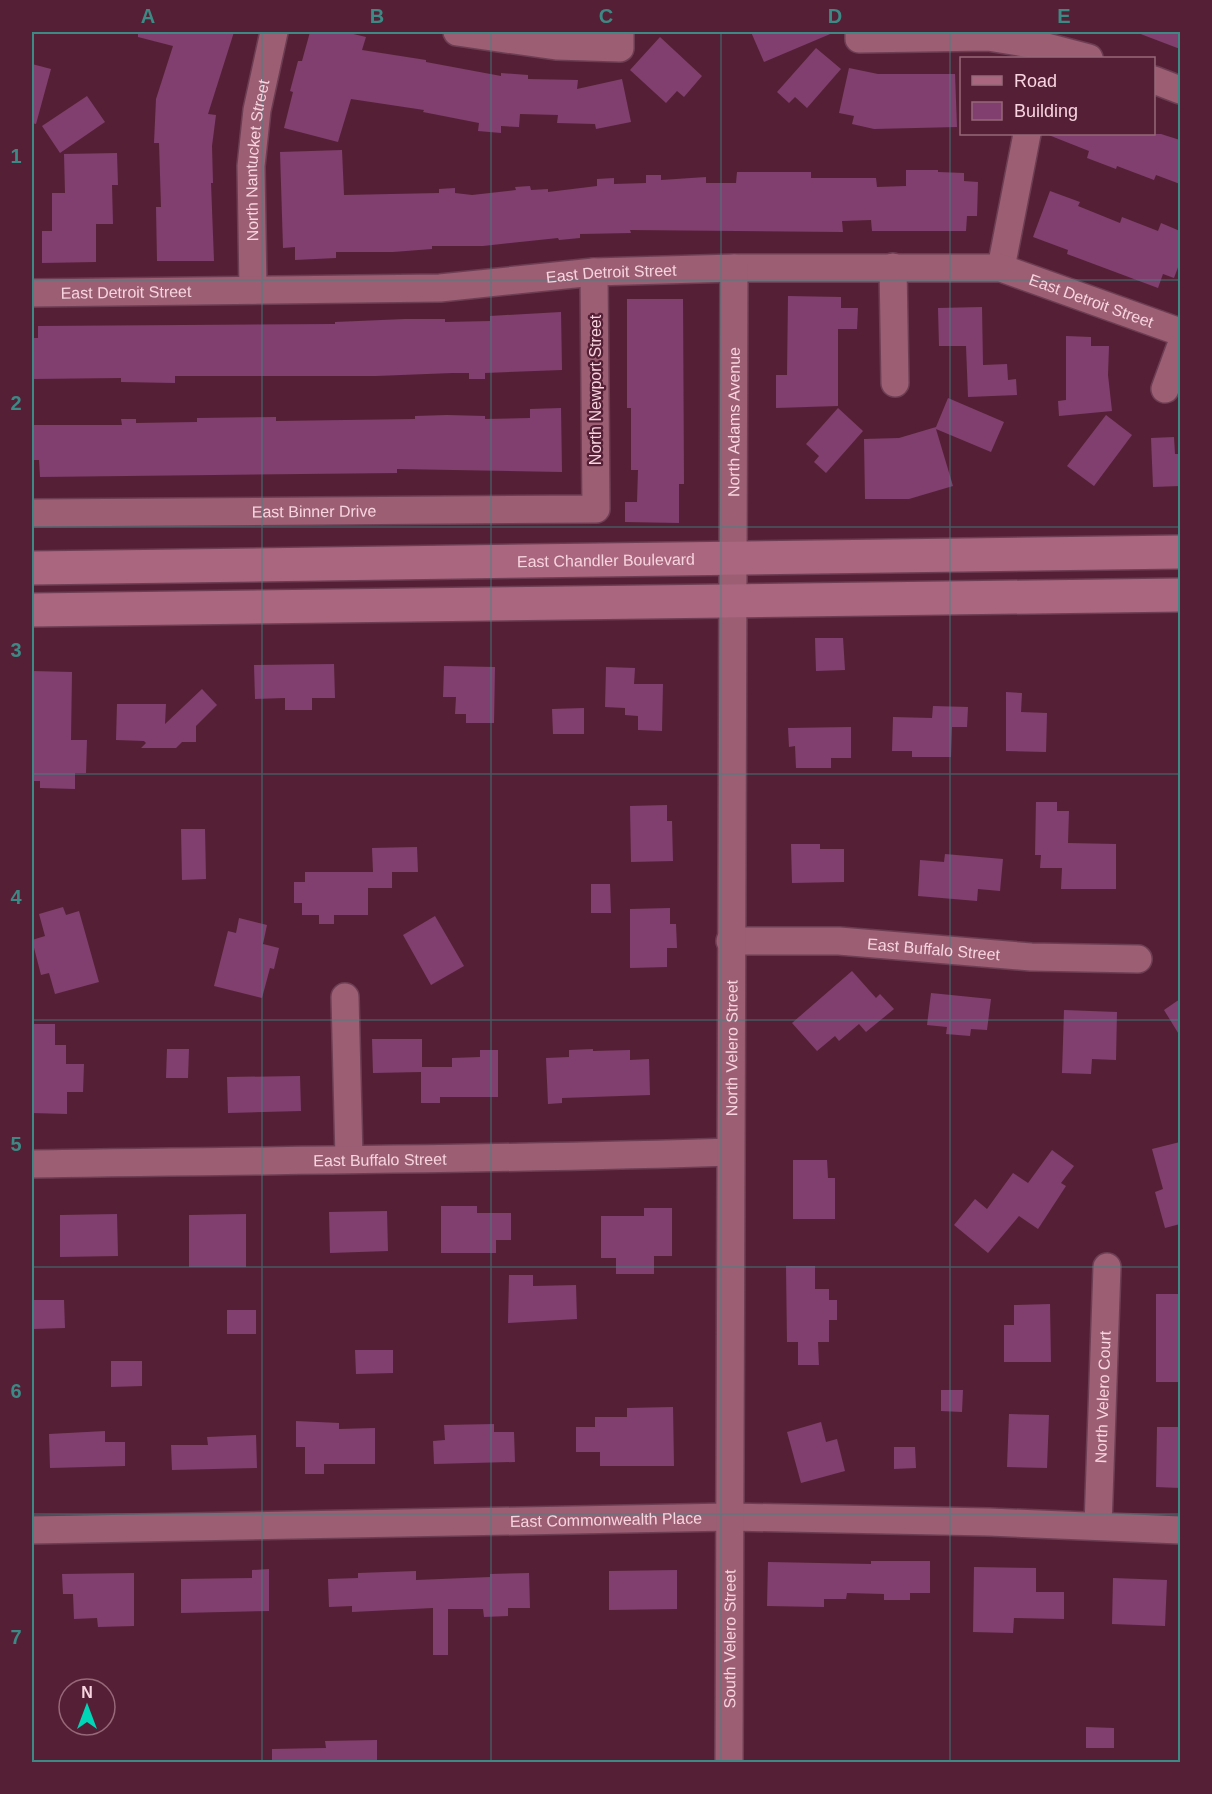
<svg xmlns="http://www.w3.org/2000/svg" width="1212" height="1794" font-family="Arial,sans-serif">
<style>
.building{fill:#803f6f}
.lines{fill:none;stroke-linecap:round;stroke-linejoin:round}
.minor-casing{stroke:#6d3e53;stroke-width:30}
.major-casing{stroke:#6d3e53;stroke-width:36}
.minor{stroke:#9b5e73;stroke-width:27}
.major{stroke:#a9667e;stroke-width:33}
.grid{fill:none;stroke:#3d8985;stroke-width:1.5;stroke-opacity:0.55}
.labels{text-anchor:middle;dominant-baseline:central;stroke-width:4.5;stroke-linejoin:round;paint-order:stroke}
.street-label{font-size:16px;fill:#f7d4df;stroke:#552035}
.neatline{fill:none;stroke:#3d8985;stroke-width:2}
.grid-label{font-size:20px;text-anchor:middle;font-weight:bold;fill:#3d8985}
</style>
<rect width="100%" height="100%" fill="#552035"/>
<path class="building" d="M138 32H234L208 114 216 115 212 146 213 183H211L214 261H157L156 207H161L159 143H154L156 99 173 46 138 37Z
M310 32H345L366 37 362 50 426 60V62L501 76V73L528 75V79L578 80 577 89 622 79 631 122 596 129 595 124 557 123 558 115 520 114 519 127 501 126V133L478 131 479 123 423 112 424 110 351 99 338 142 284 128 293 92 290 91 298 61H302Z
M751 32H835L764 62Z
M1138 32H1180V49L1138 33Z
M660 37 702 76 684 97 677 91 666 103 630 70Z
M816 48 841 69 807 108 795 97 789 103 777 92Z
M32 64 51 69 36 124 32 123Z
M849 68 878 74H955L957 127 874 129 852 124 854 116 839 113Z
M87 96 105 122 60 153 42 126Z
M1046 134H1161L1180 140V184L1156 175 1154 180 1117 166 1116 169 1087 158 1089 151Z
M342 150 344 195 439 193V189L455 188V193L472 195 516 190 515 187 530 186 531 190 548 189V192L597 186V179L614 178V184L646 183V175H661V180L706 177V183H736L737 172H811V178H876L877 187 906 186V170H938V172L964 173V181L978 182 977 216H967L966 231H872L871 220 842 221 843 232 630 230 631 233 580 234V238L559 240 558 238 483 246H432V249L393 252H336V258L295 260V247L283 248 280 152Z
M117 153 118 185H112L113 224H96V262L42 263V231H52V193H65L64 154Z
M1050 191 1080 202 1078 206 1120 223 1122 217 1158 231 1161 223 1180 231V262L1174 278 1163 274 1158 288 1067 254 1068 250 1033 237Z
M788 296 841 297V308H858L857 329H838V406L776 408V375H787Z
M627 299H683L684 484H679V523L625 522V502H637L638 470H631V408H627Z
M982 307 983 365 1007 364 1008 380 1016 379 1017 395 968 397 966 346H939L938 308Z
M561 312 562 370 485 373V379H469V373H452L376 376H175V383L121 382V378L32 379V338H38V326L335 324V322L405 319H445V322L490 321V316Z
M1066 336 1091 337V346H1109L1108 375 1112 411 1059 416 1058 401 1066 400Z
M948 398 1004 422 991 452 936 429 953 486 909 499H865L864 439 899 438 936 427Z
M561 408 562 472 397 469V473L40 477 39 460H32V425H122L121 419H136V423L197 422V418L276 417V421L415 419V416L447 415 485 416V419L530 418V409Z
M838 408 863 431 826 473 814 462 819 456 806 444Z
M1106 415 1132 435 1094 486 1067 466Z
M1174 437 1175 454H1180V486L1153 487 1151 438Z
M815 638H843L845 670 816 671Z
M334 664 335 698H312V710H285V698L255 699 254 665Z
M444 666 495 667 494 723H466V714H455L456 697H443Z
M606 667 635 668 634 684H663L662 731 638 730V716L625 715V708L605 707Z
M32 671 72 672 71 740H87L86 773H75V789L40 788V781H32Z
M202 689 217 705 196 726V742H182L176 748H141L146 743 144 741 116 740 117 704H166L165 724Z
M1006 692 1022 693 1021 712 1047 713 1046 752 1006 751Z
M933 706 968 707 967 727H952L951 757H912V751H892L893 717 932 718Z
M584 708V734H553L552 709Z
M851 727V758H831V768H796L795 746 789 747 788 728Z
M1036 802H1057V811H1069L1068 843 1116 844V889H1061L1062 868H1040L1041 855H1035Z
M667 805V821H672L673 861 631 862 630 806Z
M181 829H205L206 879 182 880Z
M791 844H820V849H844V882L792 883Z
M417 847 418 872H392V888H368V915H334V924H319V915H302V903H294V882H305V872H373L372 848Z
M945 854 1003 859 1000 891 978 889 977 901 918 896 920 860 944 862Z
M591 884H610L611 913H591Z
M63 907 66 915 79 911 99 982 55 994 49 973 41 975 32 940 45 936 39 914Z
M670 908V924H676L677 948H667V967L630 968V909Z
M435 916 464 966 431 985 403 935Z
M239 918 267 925 263 944 279 948 274 969 270 968 262 998 214 986 228 931 236 933Z
M852 971 876 998 880 994 894 1009 866 1032 859 1024 839 1041 835 1036 817 1051 792 1023Z
M931 993 991 999 987 1030 971 1029 970 1036 946 1034 947 1027 927 1025Z
M1180 999V1036L1164 1010Z
M1064 1010 1117 1012 1116 1060 1092 1059 1091 1074 1062 1073Z
M32 1024H55V1045H66V1064H84L83 1092H67V1114L32 1113Z
M372 1039H422V1067H452V1058L480 1057V1050H498V1097H440V1103H421V1072L373 1073Z
M167 1049H189L188 1078H166Z
M593 1049V1051L630 1050V1060L649 1059 650 1095 562 1098V1103L548 1104 546 1058 569 1057V1050Z
M300 1076 301 1111 228 1113 227 1077Z
M1180 1142V1224L1165 1228 1155 1192 1163 1189 1152 1149Z
M1052 1150 1074 1166 1061 1183 1066 1186 1038 1229 1019 1216 988 1253 954 1225 975 1199 987 1209 1013 1173 1028 1183Z
M793 1160H827L828 1178H835V1219H793Z
M441 1206H477V1213H511V1240H496V1253H441Z
M644 1208H672V1256H654V1274H616V1258H601V1216H644Z
M387 1211 388 1251 330 1253 329 1212Z
M117 1214 118 1256 60 1257V1215Z
M246 1214V1267H189V1215Z
M786 1266H815V1289H829V1300H837V1320H829V1342H818L819 1365H798V1342H787Z
M509 1275H533V1286L576 1285 577 1319 508 1323Z
M1156 1294H1180V1382H1156Z
M33 1300H64L65 1328 33 1329Z
M1050 1304 1051 1362H1004V1325H1014V1305Z
M227 1310H256V1334H227Z
M355 1350H393V1373L356 1374Z
M111 1361H142V1386L111 1387Z
M941 1390H963L962 1412 941 1411Z
M673 1407 674 1466H600V1452H576V1427H595V1417H627V1408Z
M1009 1414 1049 1415 1047 1468 1007 1467Z
M296 1421 339 1423V1429L375 1428V1464H324V1474H305V1447H296Z
M821 1422 826 1442 837 1439 845 1471 801 1483 787 1432Z
M494 1424V1432H514L515 1462 434 1464 433 1441 445 1440 444 1425Z
M1157 1427H1180V1488L1156 1487Z
M105 1431V1442H125V1466L50 1468 49 1434Z
M256 1435 257 1468 172 1470 171 1445H208L207 1437Z
M894 1447H915L916 1468 894 1469Z
M871 1561H930V1593H910V1600H884V1594L847 1593 846 1599H824V1607L767 1606 768 1562 871 1564Z
M974 1567 1036 1568V1592H1064V1619L1014 1618 1013 1633 973 1632Z
M269 1569V1611L181 1613V1579L252 1578V1570Z
M677 1570V1609L609 1610V1571Z
M416 1571V1580L490 1577V1574L529 1573 530 1608H508V1616L484 1617 483 1609H448V1655H433V1608L352 1612V1606L329 1607 328 1579 358 1578V1573Z
M134 1573V1626L98 1627 97 1618 74 1619 73 1594H63L62 1574Z
M1113 1578 1167 1580 1165 1626 1112 1624Z
M1086 1727 1114 1728V1748H1086Z
M377 1740V1762H272V1749L326 1748 325 1741Z"/>
<g class="lines">
<defs>
<g id="minor">
<path d="M457 32 556 46 620 48V32"/>
<path d="M859 32V39L988 37 1043 46 1089 58"/>
<path d="M1154 80 1180 90"/>
<path d="M893 267 895 383"/>
<path d="M1001 268 1027 134"/>
<path id="s1" d="M253 290 251 166 257 110 274 32"/>
<path id="s2" d="M32 293 440 288 594 272 734 268H1001L1180 332"/>
<path d="M1165 389 1180 348"/>
<path id="s3" d="M32 513 596 509 594 272"/>
<path id="s4" d="M730 941H839L1031 957 1138 959"/>
<path d="M345 997 349 1158"/>
<path id="s5" d="M32 1164C264 1160 497 1160 730 1152"/>
<path id="s6" d="M1098 1526 1107 1267"/>
<path id="s7" d="M32 1530 730 1517 989 1522 1180 1530"/>
<path id="s8" d="M729 1762 734 268"/>
</g>
<g id="major">
<path id="s9" d="M32 568 1180 552"/>
<path d="M32 610 1180 595"/>
</g>
</defs>
<use href="#minor" class="minor-casing"/>
<use href="#major" class="major-casing"/>
<use href="#minor" class="minor"/>
<use href="#major" class="major"/>
</g>
<path class="grid" d="M262 32V1762M491 32V1762M721 32V1762M950 32V1762M32 280H1180M32 527H1180M32 774H1180M32 1020H1180M32 1267H1180M32 1514H1180"/>
<g class="labels">
<g class="street-label">
<text stroke="none"><textPath href="#s1" startOffset="130">North Nantucket Street</textPath></text>
<text stroke="none"><textPath href="#s2" startOffset="580">East Detroit Street</textPath></text>
<text stroke="none"><textPath href="#s2" startOffset="94">East Detroit Street</textPath></text>
<text stroke="none"><textPath href="#s2" startOffset="1066">East Detroit Street</textPath></text>
<text transform="translate(595 390) rotate(-90)">North Newport Street</text>
<text stroke="none"><textPath href="#s8" startOffset="1340">North Adams Avenue</textPath></text>
<text stroke="none"><textPath href="#s3" startOffset="282">East Binner Drive</textPath></text>
<text stroke="none"><textPath href="#s9" startOffset="574">East Chandler Boulevard</textPath></text>
<text stroke="none"><textPath href="#s4" startOffset="204">East Buffalo Street</textPath></text>
<text stroke="none"><textPath href="#s8" startOffset="714">North Velero Street</textPath></text>
<text stroke="none"><textPath href="#s5" startOffset="348">East Buffalo Street</textPath></text>
<text stroke="none"><textPath href="#s6" startOffset="129">North Velero Court</textPath></text>
<text stroke="none"><textPath href="#s7" startOffset="574">East Commonwealth Place</textPath></text>
<text stroke="none"><textPath href="#s8" startOffset="123">South Velero Street</textPath></text>
</g>
</g>
<rect width="1212" height="1794" fill="none" stroke="#552035" stroke-width="66"/>
<rect x="960" y="57" width="195" height="78" fill="#552035" stroke="#966879" stroke-width="1.5"/>
<rect x="972" y="76" width="30" height="9" fill="#a9667e" stroke="#966879" stroke-width="1.5"/>
<text x="1014" y="87" font-size="18" fill="#f7d4df">Road</text>
<rect x="972" y="102" width="30" height="18" fill="#803f6f" stroke="#966879" stroke-width="1.5"/>
<text x="1014" y="117" font-size="18" fill="#f7d4df">Building</text>
<g transform="translate(87 1707)"><circle r="28" fill="#552035" stroke="#966879" stroke-width="1.5"/>
<path d="M0-4.5L10 22L0 15L-10 22Z" fill="#00d5b7"/>
<text y="-9" font-size="16" font-weight="bold" text-anchor="middle" fill="#f7d4df">N</text>
</g>
<rect x="33" y="33" width="1146" height="1728" class="neatline"/>
<g class="grid-label">
<text x="148" y="23">A</text>
<text x="377" y="23">B</text>
<text x="606" y="23">C</text>
<text x="835" y="23">D</text>
<text x="1064" y="23">E</text>
<text x="16" y="163">1</text>
<text x="16" y="410">2</text>
<text x="16" y="657">3</text>
<text x="16" y="904">4</text>
<text x="16" y="1151">5</text>
<text x="16" y="1398">6</text>
<text x="16" y="1644">7</text>
</g>
</svg>
